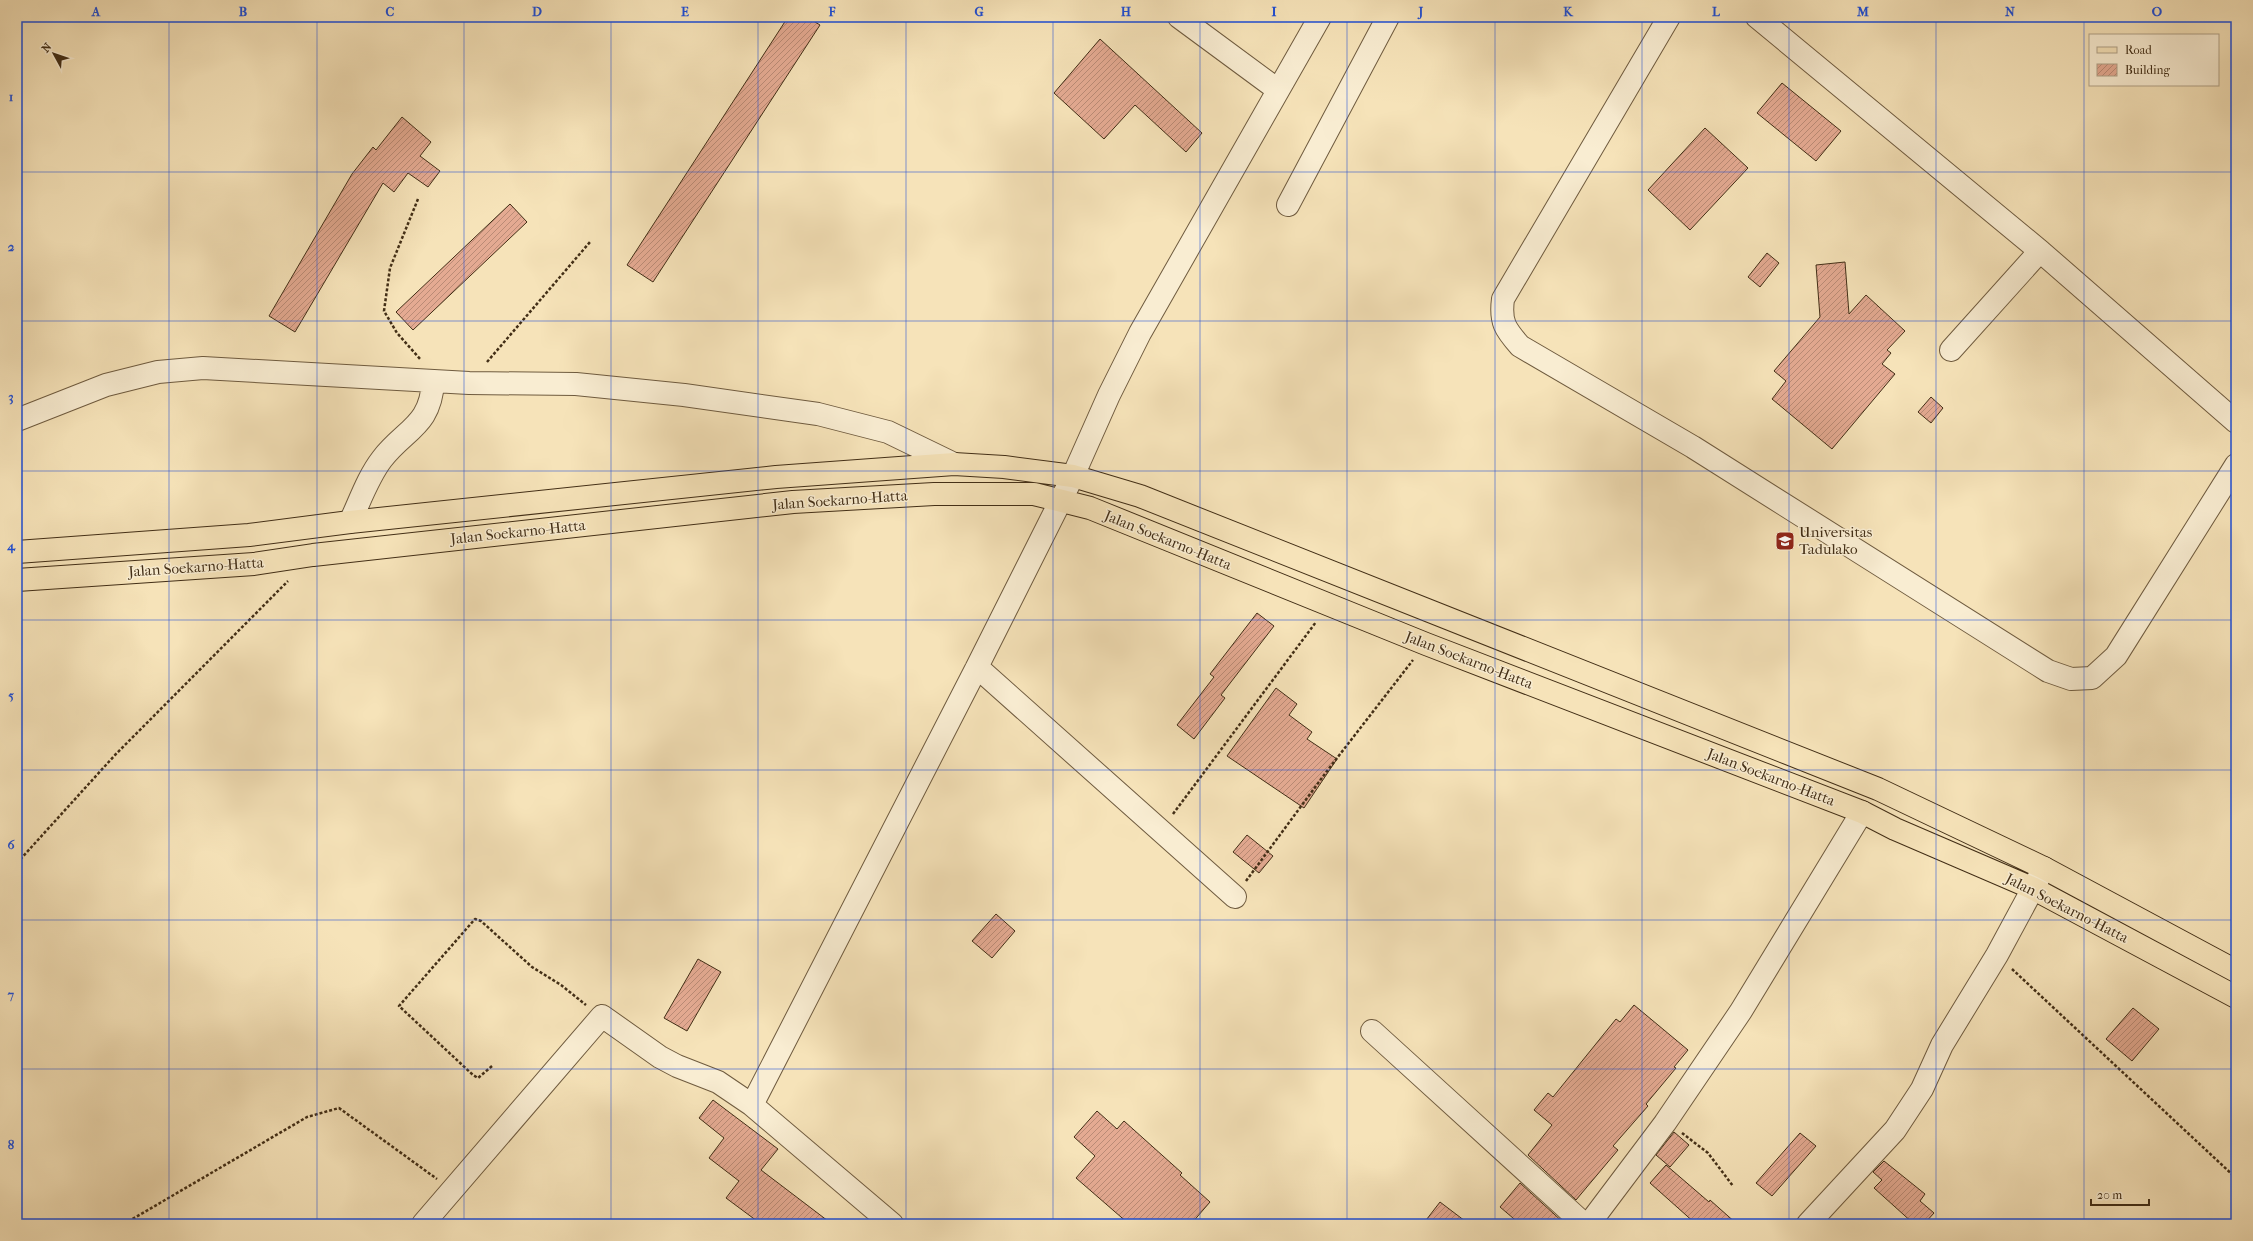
<svg xmlns="http://www.w3.org/2000/svg" width="2253" height="1241" font-family="'IM FELL French Canon',serif">
<style>
.building{fill:url(#building-hatch);stroke:#422e16}
.lines{fill:none;stroke-linecap:round;stroke-linejoin:round}
.minor-casing{stroke:#6f5b3f;stroke-width:24}
.major-casing{stroke:#422e16;stroke-width:24}
.path{stroke:#422e16;stroke-width:2.5;stroke-dasharray:3 2;stroke-linecap:butt}
.minor{stroke:#f9edd2;stroke-width:22}
.major{stroke:#f6e3b9;stroke-width:22}
.grid{fill:none;stroke:#1d4ed8;stroke-width:1;stroke-opacity:0.55}
.labels{text-anchor:middle;dominant-baseline:central;stroke-width:3;stroke-linejoin:round;paint-order:stroke}
.street-label{font-size:15px;fill:#422e16;stroke:#f9edd2}
.poi-label{font-size:15px;fill:#422e16;stroke:#f9edd2;text-anchor:start}
.neatline{fill:none;stroke:#1d4ed8;stroke-width:1.5}
.grid-label{font-size:13px;text-anchor:middle;font-weight:bold;fill:#1d4ed8}
</style>
<defs>
<pattern id="building-hatch" width="6" height="6" patternUnits="userSpaceOnUse"><rect width="6" height="6" fill="#e4aa92"/><path d="M-1 1l2-2M0 6l6-6M5 7l2-2" fill="none" stroke="#ba8b76"/></pattern>
</defs>
<rect width="100%" height="100%" fill="#f6e3b9"/>
<filter id="stains"><feTurbulence type="fractalNoise" baseFrequency=".005" numOctaves="4"/><feColorMatrix values="0 0 0 0 .2 0 0 0 0 .09 0 0 0 0 .02 0 0 0 .5 -.17"/></filter>
<radialGradient id="worn" r=".72"><stop offset=".6" stop-color="#630" stop-opacity="0"/><stop offset="1" stop-color="#630" stop-opacity=".3"/></radialGradient>
<path class="building" d="M788 17H807L820 25 653 282 627 265Z
M1100 39 1202 133 1186 152 1135 105 1104 139 1054 93Z
M1782 83 1841 131 1816 161 1757 113Z
M402 117 431 142 420 156 440 171 428 187 408 173 394 192 383 183 295 332 269 316 352 174 373 147 376 150Z
M1705 128 1748 168 1690 230 1648 190Z
M510 204 527 222 413 330 396 312Z
M1767 253 1779 263 1760 287 1748 277Z
M1845 262 1849 314 1866 295 1905 331 1887 350 1891 353 1882 364 1895 374 1832 449 1772 399 1786 381 1774 371 1820 317 1816 265Z
M1931 397 1943 408 1931 423 1918 412Z
M1257 613 1274 626 1221 695 1225 698 1194 739 1177 725 1214 677 1210 674Z
M1276 688 1297 704 1289 715 1312 732 1307 739 1337 759 1304 808 1227 756Z
M1247 835 1273 856 1259 873 1233 852Z
M996 914 1015 931 992 958 972 941Z
M698 959 721 972 687 1031 664 1018Z
M1634 1005 1688 1050 1674 1067 1676 1068 1646 1104 1648 1106 1613 1146 1618 1150 1576 1200 1528 1155 1552 1125 1534 1110 1548 1093 1553 1097 1616 1019 1620 1022Z
M2133 1008 2159 1029 2132 1061 2106 1039Z
M713 1100 778 1149 761 1170 832 1224H761L726 1198 739 1181 709 1158 724 1138 699 1118Z
M1097 1111 1117 1129 1124 1121 1182 1173 1180 1175 1210 1202 1191 1224H1129L1076 1178 1095 1156 1074 1137Z
M1674 1132 1689 1145 1670 1167 1656 1155Z
M1800 1133 1816 1146 1772 1196 1756 1183Z
M1884 1161 1925 1194 1920 1201 1934 1213 1924 1224H1914L1874 1188 1882 1180 1873 1172Z
M1666 1165 1709 1202 1710 1200 1737 1224H1696L1650 1183Z
M1520 1183 1565 1224H1520L1500 1207Z
M1440 1202 1469 1224H1423Z"/>
<g class="lines">
<defs>
<path id="minor" d="M1179 17 1278 90
M1669 17 1503 299C1500 322 1505 329 1520 346L1693 447 2048 671 2071 679 2092 678 2116 656 2236 465
M1757 17 2040 251 2236 422
M1288 205 1388 17
M1951 350 2040 251
M17 420 106 385 158 372 203 368 469 383 576 384 684 395 818 414 888 432 954 464
M350 522C360 501 368 477 382 459 405 429 431 426 433 381
M977 667 1235 897
M1372 1031 1584 1224
M423 1224 602 1016 660 1057 677 1066 718 1082 752 1105
M892 1224 752 1105 977 667 1073 476 1109 395 1140 333 1320 17
M1589 1224 1665 1123 1741 1011 1862 812
M1808 1224 1895 1130 1922 1089 1942 1045 1997 955 2044 868"/>
<path id="major" d="M17 552 249 535 350 522 776 477 954 464 1004 467 1073 476 1140 496 1878 789 2044 868 2236 971
M17 580 254 564 313 555 793 502 934 494H1034L1090 508 1426 644 1862 812 1895 829 2032 888 2236 997"/>
</defs>
<use href="#minor" class="minor-casing"/>
<use href="#major" class="major-casing"/>
<path class="path" d="M418 199 390 268 384 311 397 333 421 360
M487 362 590 242
M1173 814 1316 622
M17 863 115 755 288 581
M1246 881 1327 771 1413 660
M2012 969 2236 1178
M492 1066 478 1078 473 1075 399 1006 475 919 481 921 532 967 561 985 586 1005
M1682 1133 1708 1153 1733 1186
M124 1224 307 1117 339 1108 437 1179"/>
<use href="#minor" class="minor"/>
<use href="#major" class="major"/>
</g>
<path class="grid" d="M169 17V1224M317 17V1224M464 17V1224M611 17V1224M758 17V1224M906 17V1224M1053 17V1224M1200 17V1224M1347 17V1224M1495 17V1224M1642 17V1224M1789 17V1224M1936 17V1224M2084 17V1224M17 172H2236M17 321H2236M17 471H2236M17 620H2236M17 770H2236M17 920H2236M17 1069H2236"/>
<defs>
<symbol id="university-square" viewBox="-11 -11 22 22"><rect x="-9" y="-9" width="18" height="18" rx="4" fill="#8f2418" stroke="#f9edd2"/><path d="M0-5L7-2L0 1L-7-2ZM-4 1L0 2.5L4 1V4Q0 6-4 4Z" fill="#fff"/></symbol>
</defs>
<g fill-rule="evenodd">
<use href="#university-square" x="1774" y="530" width="22" height="22"/>
</g>
<g class="labels">
<g class="street-label">
<text transform="translate(840 500) rotate(-4)">Jalan Soekarno-Hatta</text>
<text transform="translate(518 532) rotate(-6)">Jalan Soekarno-Hatta</text>
<text transform="translate(1168 540) rotate(22)">Jalan Soekarno-Hatta</text>
<text transform="translate(196 567) rotate(-4)">Jalan Soekarno-Hatta</text>
<text transform="translate(1469 660) rotate(21)">Jalan Soekarno-Hatta</text>
<text transform="translate(1771 777) rotate(21)">Jalan Soekarno-Hatta</text>
<text transform="translate(2067 908) rotate(27)">Jalan Soekarno-Hatta</text>
</g>
<g class="poi-label">
<text x="1799" y="532">Universitas<tspan x="1799" dy="17">Tadulako</tspan></text>
</g>
</g>
<rect width="2253" height="1241" fill="none" stroke="#f6e3b9" stroke-width="44"/>
<rect x="2089" y="34" width="130" height="52" fill="#f9edd2" stroke="#b0a187"/>
<rect x="2097" y="47" width="20" height="6" fill="#f6e3b9" stroke="#b0a187"/>
<text x="2125" y="54" font-size="12" fill="#422e16">Road</text>
<rect x="2097" y="64" width="20" height="12" fill="url(#building-hatch)" stroke="#b0a187"/>
<text x="2125" y="74" font-size="12" fill="#422e16">Building</text>
<g transform="translate(54 54) rotate(310)" stroke="#f9edd2" stroke-width="3" paint-order="stroke">
<path d="M0-3L7 15L0 10L-7 15Z" fill="#422e16"/>
<text y="-6" font-size="11" font-weight="bold" text-anchor="middle" fill="#422e16">N</text>
</g>
<path d="M2091 1199v6h58v-6" fill="none" stroke="#422e16" stroke-width="2"/>
<text x="2097" y="1199" font-size="12" fill="#422e16" stroke="#f9edd2" stroke-width="3" paint-order="stroke">20 m</text>
<rect x="22" y="22" width="2209" height="1197" class="neatline"/>
<g class="grid-label">
<text x="96" y="16">A</text>
<text x="243" y="16">B</text>
<text x="390" y="16">C</text>
<text x="537" y="16">D</text>
<text x="685" y="16">E</text>
<text x="832" y="16">F</text>
<text x="979" y="16">G</text>
<text x="1126" y="16">H</text>
<text x="1274" y="16">I</text>
<text x="1421" y="16">J</text>
<text x="1568" y="16">K</text>
<text x="1716" y="16">L</text>
<text x="1863" y="16">M</text>
<text x="2010" y="16">N</text>
<text x="2157" y="16">O</text>
<text x="11" y="101">1</text>
<text x="11" y="251">2</text>
<text x="11" y="401">3</text>
<text x="11" y="550">4</text>
<text x="11" y="700">5</text>
<text x="11" y="849">6</text>
<text x="11" y="999">7</text>
<text x="11" y="1149">8</text>
</g>
<rect width="100%" height="100%" filter="url(#stains)"/>
<rect width="100%" height="100%" fill="url(#worn)"/>
</svg>
